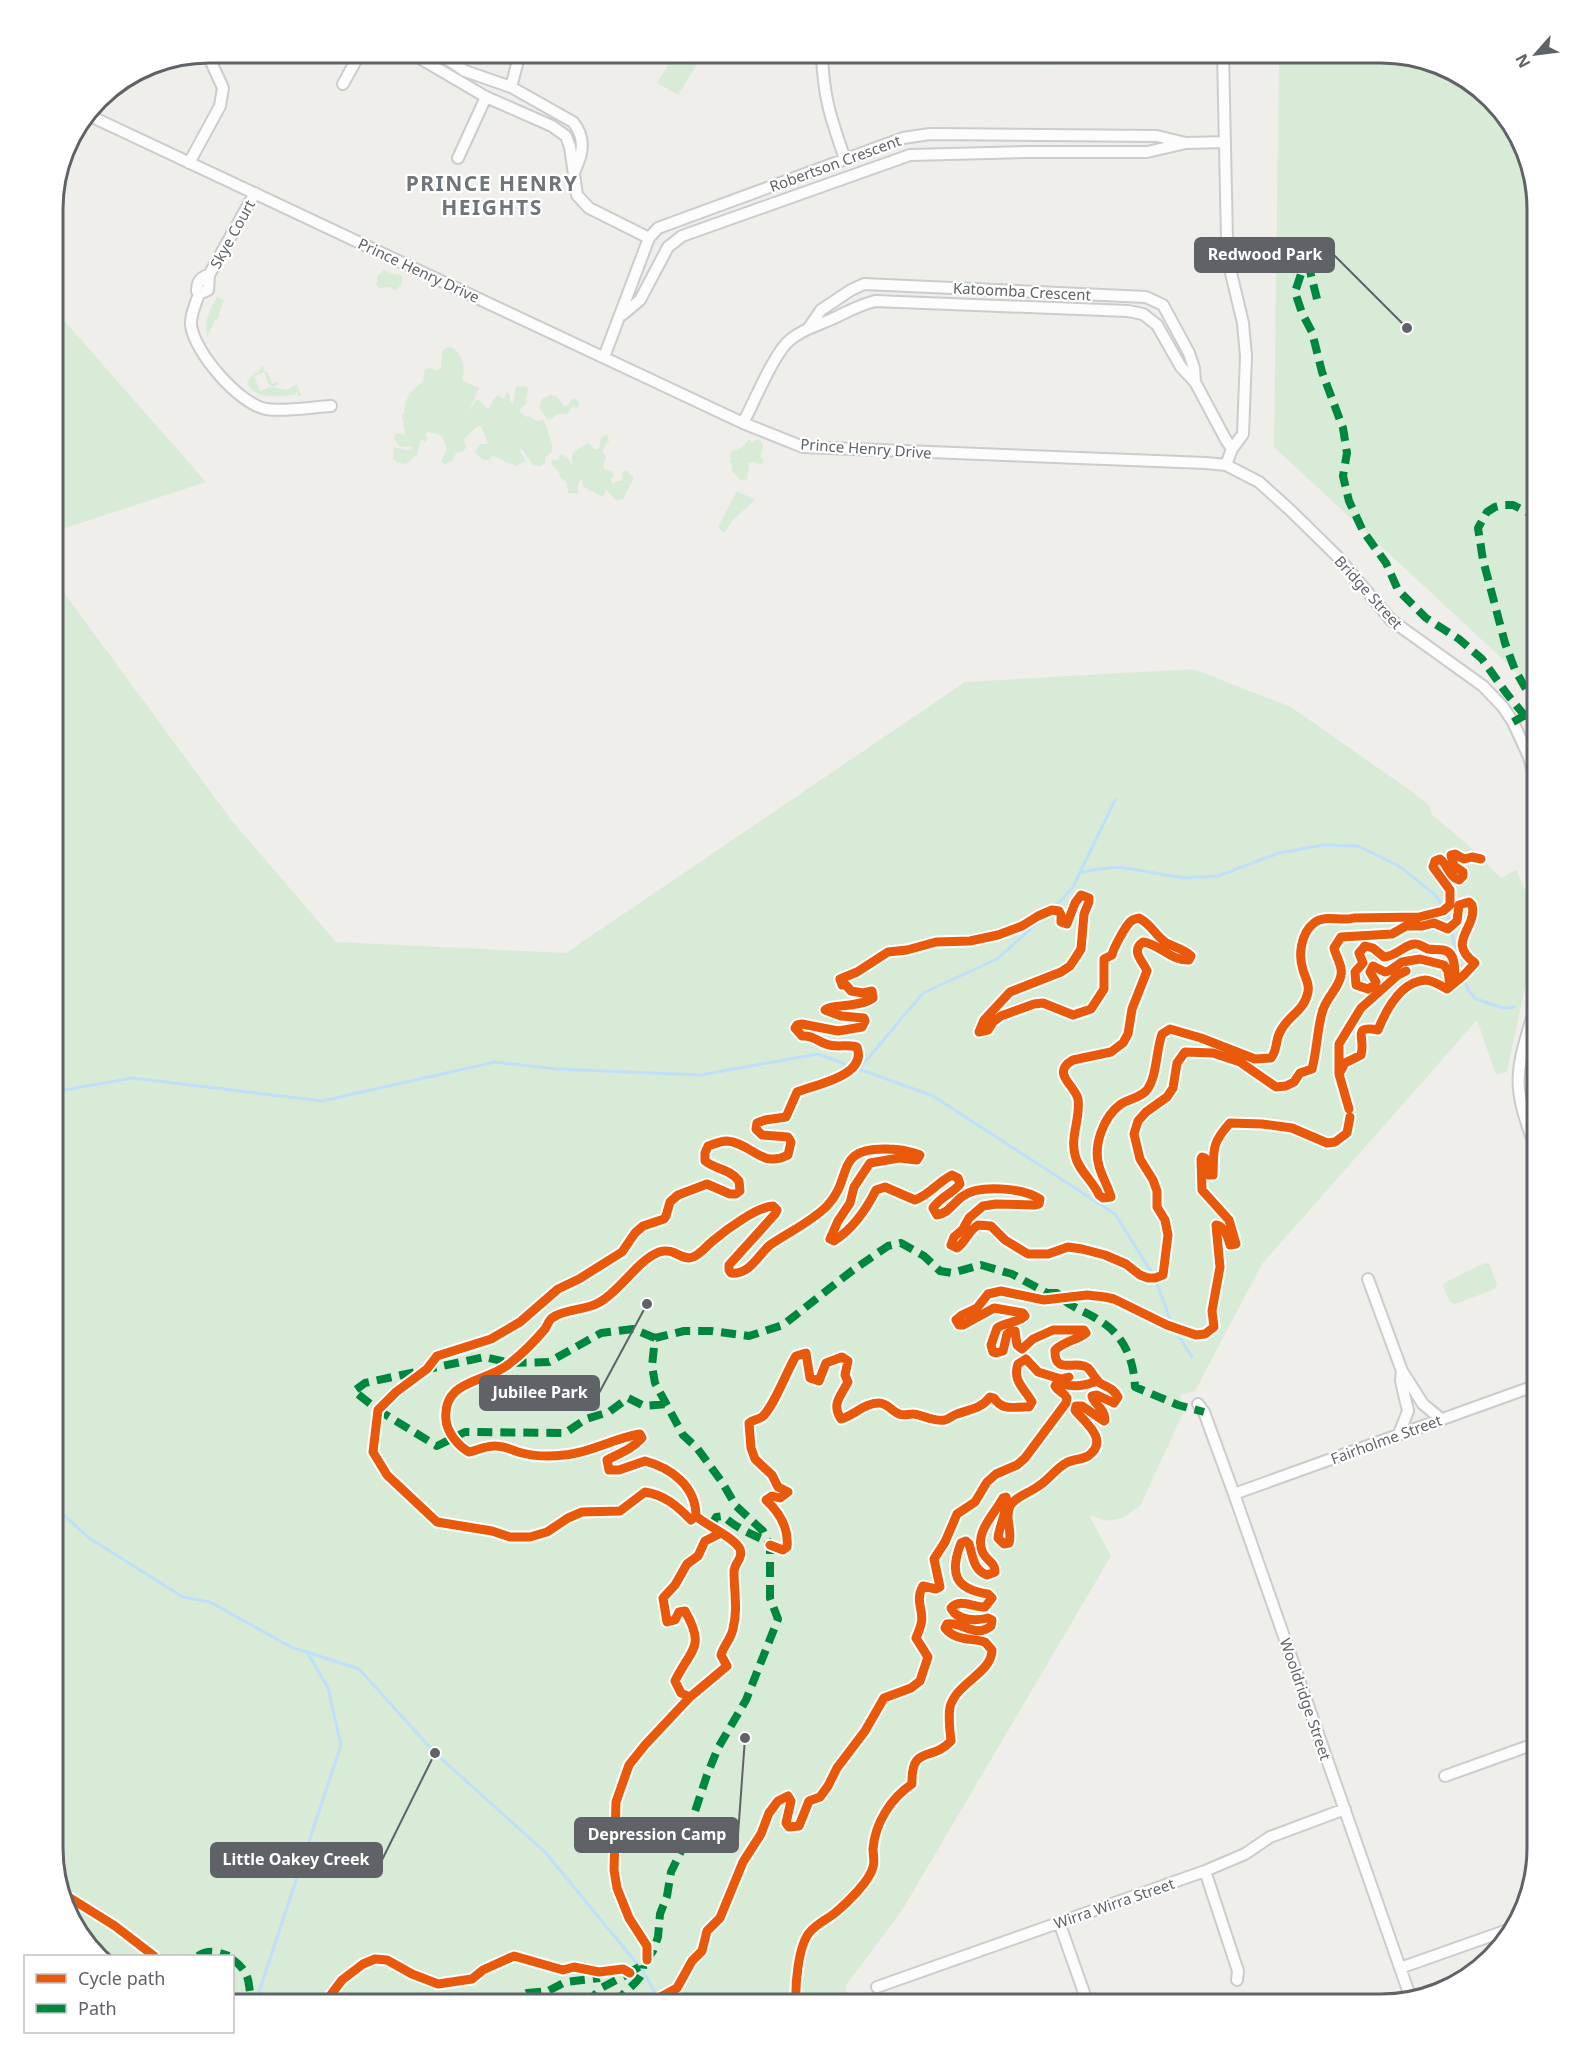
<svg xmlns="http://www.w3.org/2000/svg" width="1590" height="2057" font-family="'Noto Sans',sans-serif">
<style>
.green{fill:#d8ebd6}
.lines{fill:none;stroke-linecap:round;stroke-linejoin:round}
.stream{stroke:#bfe0f9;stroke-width:3}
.minor-casing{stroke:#cbcccc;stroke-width:14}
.minor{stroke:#fdfcfc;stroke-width:10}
.quiet{stroke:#00873e;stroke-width:8;stroke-dasharray:15 8;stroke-linecap:butt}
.cycleway-casing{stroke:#fff;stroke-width:13}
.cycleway{stroke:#e8590c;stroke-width:9}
.labels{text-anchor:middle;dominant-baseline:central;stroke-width:4.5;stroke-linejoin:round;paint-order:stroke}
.street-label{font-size:15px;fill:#5f6368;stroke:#fff}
.district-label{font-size:21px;font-weight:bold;letter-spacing:1.5px;fill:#70757a;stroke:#fff}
.rim{fill:none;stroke:#5f6368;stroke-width:3}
.leader{fill:none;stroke:#5f6368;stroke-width:2}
.callout-dot{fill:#5f6368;stroke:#fff;stroke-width:2}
.callout{fill:#5f6368;stroke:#5f6368;stroke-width:2}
.callout-label{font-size:16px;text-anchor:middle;font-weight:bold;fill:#fff}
</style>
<rect width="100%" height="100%" fill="#efeeea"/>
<path class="green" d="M675 53H704L678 95 657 83Z
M996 53H1053V65L1000 62Z
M1279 53H1391L1459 74 1511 123 1537 209V691L1274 447Z
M384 270 393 274 401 275 403 277 401 285 395 291 390 287 379 288 376 285 378 275Z
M217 297 224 300 219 313 220 316 217 320H215L207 337C203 322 210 310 217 297Z
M53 308 206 482 53 532Z
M450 347C463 351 466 369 462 380L479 388 468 414 476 400H480L488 410 493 400 498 395 504 399 507 392 510 395V402L513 404 516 387 526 386 528 389 526 401 527 403 519 410 526 417 529 416 536 421 544 420 552 444V452L545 458V463L541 466 533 465 522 449 520 451 526 461 516 466 493 456 488 460H483L475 452 480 444H488L481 426H478L464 439 466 448 462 452 456 453 453 460 445 464 441 462 447 449C443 434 441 435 427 432L425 435 428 439 425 442 421 439 417 455 406 464 398 463 393 459 394 447 406 450 412 448 411 446 400 447 394 438 395 434 399 433 403 435 405 433 403 421 404 419 402 418V414H404L405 402 409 396 408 395 423 381 425 369 431 368 437 371 441 368 442 352 445 348Z
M262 365 265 372H268L272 384 278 382 279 384 273 387 269 385 264 372 254 376 260 391 270 387 287 390 297 384 301 396H298L297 392 294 395C277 396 255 401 247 382L255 372 258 373Z
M551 395 556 396 564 406 568 405 571 400 576 398 579 402V407L576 408 573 405 568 414H557L550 420 547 419 539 408 542 399Z
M607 434 609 442 605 445V447L602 450 606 457 603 467 606 470 612 471 614 476 611 478 612 484 617 481H622V473L626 470 634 478 623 499 615 500 606 489 603 497 583 487 582 479 578 483V494L568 493 567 483 561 478 558 470 551 465 552 460H558L561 454H563L565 458 567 456 572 466V453L588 443 594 449H599L601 438Z
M750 439 752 443 758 439C765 443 764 449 760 455L764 462 760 465 755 462 749 463 747 479 741 481C737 474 730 474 732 464L729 462 731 458 730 455 731 452 742 447Z
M737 491 755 500 733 520 724 533 718 527Z
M53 578 232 821 336 942 566 953 965 682 1193 669 1291 707 1411 791 1430 806 1431 814 1467 844 1501 878 1516 870 1533 908 1532 938 1529 969 1507 1071 1496 1075 1477 1020 1262 1264 1195 1391 1180 1395 1184 1411 1140 1506 1122 1518 1107 1521 1089 1515 1111 1556 901 1912 846 1985 844 2004H233L232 1956H102L79 1934 53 1848Z
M1485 1263 1489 1264 1497 1283 1495 1289 1455 1304 1450 1302 1443 1286 1446 1282Z"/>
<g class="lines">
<path class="stream" d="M1080 873 1092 870 1119 867 1184 878 1218 876 1279 853 1323 845 1358 846 1399 866 1434 894 1441 903 1452 926 1453 939 1465 981 1468 990 1476 999 1503 1008 1514 1007
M859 1069 923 993 997 959 1052 910 1073 887 1115 800
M53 1092 133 1078 322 1101 495 1062 557 1069 700 1075 818 1054 933 1096 1115 1214 1155 1278 1173 1327 1192 1357
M53 1505 89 1538 183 1597 210 1602 291 1647 359 1669 435 1753 545 1852 643 1971 661 2004
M255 2004 341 1745 328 1688 307 1652"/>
<defs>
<path id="minor" d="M411 53 486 97 552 126 566 136 570 147 577 195 589 208 649 238
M438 53 465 71 511 87 573 122C586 138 583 153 575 170
M822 53C823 96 831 119 845 159
M343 84 360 53
M511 87 520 53
M88 115 743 423 803 447 1206 463 1226 465 1232 449 1243 434 1246 356 1243 323 1231 273 1227 240 1223 53
M458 158 486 97
M189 163 220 106 223 88 207 53
M255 193 209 275C200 277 197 282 197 291L199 294C196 303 190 315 191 325 194 352 239 404 266 409 284 412 312 407 331 406
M199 294 208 290 209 275
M622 315 640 300 668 247 682 236 910 155 1029 152H1147L1186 143 1225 142
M810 326 821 310 851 290 864 284 1146 297 1163 305 1189 353 1194 368 1195 382
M604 357 649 238 658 228 903 138 930 134 1157 136 1186 143
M743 423C754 403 774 352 791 339 805 328 817 326 832 319 847 312 859 305 875 301L1128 311 1143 314 1157 325 1181 367 1195 382 1226 440 1232 449
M1226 465 1259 482 1289 509 1337 556 1391 620 1483 686 1503 707 1513 722 1529 757 1537 787
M1537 1152C1530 1132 1521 1111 1519 1089 1516 1060 1530 1028 1537 1001
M1368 1279 1402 1371 1423 1404 1441 1419
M1198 1404 1204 1412 1234 1494 1410 1996
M1399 1434 1408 1411 1401 1381 1402 1371
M1234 1494 1537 1385
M1445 1776 1537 1743
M1205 1871 1238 1971 1237 1980
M1059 1922 1088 2004
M1400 1968 1516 1927
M877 1987 1205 1871 1245 1854 1270 1837 1345 1809
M1073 2004 1085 2000"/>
</defs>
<use href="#minor" class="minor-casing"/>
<use href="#minor" class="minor"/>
<path class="quiet" d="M1317 299 1309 267 1307 266 1301 274 1295 292 1302 313 1312 332 1322 372 1343 428 1347 453 1343 476 1349 501 1363 531 1386 563 1398 590 1426 618 1459 639 1482 659 1507 694 1525 716
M1513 722 1531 712 1533 701 1515 670 1505 643 1483 560 1478 528 1487 512 1495 507 1503 505H1513L1537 517
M655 1338 633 1329 601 1333 549 1362 511 1363 484 1357 365 1383 354 1391 378 1410 437 1446 465 1432 565 1433 586 1419 609 1412 628 1398 644 1406 668 1404
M710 1525 713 1523 716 1517 723 1516C736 1528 753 1535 769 1542
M198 1956C208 1949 218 1952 229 1956
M232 1959C258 1977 243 1992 256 2004
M626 1974 643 1965 653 1951 658 1937 660 1914 667 1896 671 1872 684 1845 707 1775 718 1748 746 1700 778 1619 770 1598V1545L763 1531 736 1506 722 1482 697 1448 683 1435 655 1383 652 1366 655 1338 684 1331H711L749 1336 783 1325 853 1270 888 1246 901 1243 924 1256 940 1271 952 1273 981 1265 1012 1274 1047 1293H1057C1068 1307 1083 1310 1097 1319 1123 1333 1134 1359 1135 1387L1178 1405 1204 1412
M506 2004 527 1993 548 1991 565 1982 600 1978
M587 2004 601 1988 630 1973
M619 2004 617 2002C624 1989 645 1981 643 1965"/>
<defs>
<path id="cycleway" d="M1450 986 1448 971 1444 965 1420 959 1402 962 1389 971 1385 972 1373 966 1370 972 1376 982 1375 985 1368 989 1356 985 1355 972 1363 963 1359 953 1365 946 1373 948 1384 957C1395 956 1400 949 1410 945 1417 942 1421 946 1428 949 1433 950 1438 949 1443 950 1457 952 1455 973 1454 983
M1447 989 1464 975 1475 963C1445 942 1478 928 1472 905L1469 902 1459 905 1457 921 1448 929 1434 923 1422 926H1406L1392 934 1341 937 1334 948C1336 957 1343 966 1341 975 1339 989 1325 998 1322 1013 1317 1031 1317 1050 1312 1069L1300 1073 1294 1082 1286 1086 1276 1087 1240 1062 1213 1053 1185 1052 1177 1063 1173 1088 1167 1097 1146 1112 1138 1121 1134 1134 1140 1159 1153 1180 1157 1191V1207L1165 1220 1168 1235 1163 1275 1155 1278H1148L1140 1275 1126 1264 1105 1255 1082 1249 1068 1247 1048 1254H1028L1005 1240 991 1226 978 1225C968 1231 966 1242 957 1248L951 1245 954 1237 963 1229 969 1218 983 1206 996 1204 1034 1205 1039 1204 1040 1199C1023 1188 979 1184 963 1196 953 1203 949 1213 937 1215L933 1208C940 1197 953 1193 960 1184L958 1178 952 1175C938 1182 929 1195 915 1200L885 1187 876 1190C866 1210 854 1228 834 1241L830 1239 838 1221 850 1203 854 1187 870 1163 899 1158 917 1160 920 1155C908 1150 900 1150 888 1149 833 1147 854 1178 827 1206 811 1222 789 1232 770 1245 758 1255 750 1275 731 1273L729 1270V1265L775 1214 777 1210 773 1206C757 1207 727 1229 714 1240 707 1245 701 1254 693 1257 682 1262 675 1247 659 1252 638 1260 620 1291 600 1302 586 1311 566 1308 552 1318 549 1320 547 1326 545 1329 534 1342 522 1354 509 1364 486 1383 442 1379 446 1420 447 1432 458 1446 469 1452 478 1450 485 1446 495 1446 504 1446 510 1449 518 1452 532 1456 549 1457 564 1455 590 1453 614 1438 640 1434L642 1438C632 1449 620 1453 607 1460L609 1470H619L645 1461C672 1468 696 1487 696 1516L691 1520C677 1506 665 1495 645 1492L620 1511 582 1512 568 1518 547 1532 530 1537H510L492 1531 437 1522 387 1475 373 1452 378 1410 396 1392 427 1369 437 1356 491 1339 520 1322 558 1289 579 1279 622 1252 635 1233 643 1226 664 1219 666 1216 670 1202 678 1195 707 1184 730 1194H736L740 1191 739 1181C730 1169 717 1170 705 1161V1153L708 1146C714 1144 721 1141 727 1141 752 1143 761 1169 788 1155L791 1142 788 1137 762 1135 756 1129 757 1123 765 1120 786 1117 797 1092C814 1085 868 1076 857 1047 847 1044 836 1048 826 1044 817 1041 813 1035 802 1036L795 1028 797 1025 802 1024 838 1031 862 1027 865 1021 864 1018 841 1016 825 1010C831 1004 859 1008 873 998L872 991 863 993 851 991 846 985H842L840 979 857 972 888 952 907 950 936 942 970 941 998 935 1022 926 1038 916 1052 910 1059 911 1061 915V922L1067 924 1075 903 1081 895 1089 898V902L1084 914 1081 949 1076 957 1070 966 1061 972 1010 992 984 1020 979 1032 988 1030 993 1022 1001 1016 1034 1004 1043 1003 1073 1015 1091 1009 1104 989V959L1112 955C1113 949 1125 927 1130 922 1133 919 1135 919 1139 918 1152 925 1154 934 1165 942 1173 947 1184 949 1191 956L1189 960C1170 961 1160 944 1143 942 1130 951 1143 961 1147 971L1132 1009 1128 1034 1123 1043 1111 1052 1073 1060C1050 1073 1075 1085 1078 1099 1081 1117 1070 1136 1075 1155 1078 1170 1093 1181 1099 1195L1103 1198 1111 1197C1108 1186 1102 1177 1099 1166 1093 1146 1103 1117 1121 1104 1129 1099 1139 1098 1146 1091 1157 1079 1156 1050 1162 1034L1170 1029 1201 1038 1255 1059 1271 1058C1278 1049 1275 1041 1280 1032 1288 1015 1304 1012 1308 992 1310 983 1305 978 1303 970 1298 955 1301 933 1314 923 1325 914 1341 922 1354 918L1419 917 1443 911 1450 905V890L1433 867 1435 861 1440 859C1448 865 1449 877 1459 880L1463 876V872L1454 866 1451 855 1455 854 1464 859 1472 857 1481 859
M1339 1074V1044L1361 1008 1398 975 1406 971
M1349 1109 1339 1074 1345 1063 1361 1055C1366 1038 1351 1025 1378 1030 1386 1010 1400 982 1425 980 1432 980 1440 985 1447 989
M770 1545 783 1550 787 1547C789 1528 780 1513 766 1500L772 1496 780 1498 788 1492 778 1487 772 1475 755 1459 751 1448 749 1423C753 1420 757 1420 762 1417 774 1407 787 1370 796 1356L806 1353 810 1378 819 1381 826 1363 842 1357 848 1361 845 1375 848 1382C841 1396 831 1404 841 1419 855 1415 864 1403 879 1403 888 1403 891 1411 899 1414 904 1416 908 1414 913 1414 921 1414 933 1422 945 1420 949 1419 953 1415 957 1414 970 1409 981 1409 990 1397L994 1398C1003 1412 1015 1406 1029 1407L1032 1402C1025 1389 1012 1381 1018 1364L1026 1359 1038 1372 1061 1379 1069 1377
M690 1697 681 1693 675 1681C691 1648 706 1648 685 1611L679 1612 675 1620 667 1622 663 1598 675 1585 687 1564 698 1556 705 1541 719 1534
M67 1896 115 1926 154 1956
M647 1960V1946L629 1918 617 1888 614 1870 616 1802 629 1765 645 1745 690 1697 727 1666 721 1655C724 1645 731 1639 733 1629 738 1610 734 1591 734 1571 735 1562 743 1559 740 1549 734 1537 707 1526 696 1516
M324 2004 342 1980 363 1964 375 1959 387 1960 412 1974 438 1984 472 1979 483 1970 514 1956 563 1970 574 1967 599 1972 623 1969 630 1973
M648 2004 677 1988 692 1961 702 1951 707 1931 720 1918 743 1862 761 1834 769 1813 778 1801 788 1796 791 1801 786 1823 789 1827 799 1826 809 1801 820 1797 828 1786 837 1768 865 1731 884 1698 911 1688 920 1681 928 1657 916 1638C918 1633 920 1629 921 1624 925 1612 914 1601 923 1586L936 1589 940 1587 934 1559 945 1542 957 1514 975 1502 987 1482 996 1474 1017 1465 1025 1458 1066 1403 1067 1398C1064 1392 1058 1392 1055 1386L1057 1383C1073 1387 1082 1387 1097 1381
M796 2004C795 1986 798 1947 809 1933 816 1924 826 1920 835 1913 846 1904 870 1881 873 1867 875 1862 873 1855 873 1849 875 1823 891 1798 912 1784 911 1744 932 1762 951 1741 950 1731 948 1717 950 1707 956 1683 992 1673 992 1650L985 1642C972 1638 955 1641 945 1628L947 1624C962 1621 975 1639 991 1626L992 1620 988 1618C976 1621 957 1621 951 1608 960 1598 972 1607 985 1607L992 1598 988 1594C955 1589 949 1574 961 1543L966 1541 969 1544C973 1556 973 1570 987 1575L995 1572C995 1562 987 1561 983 1553 973 1533 995 1514 1003 1498L1006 1497C1009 1507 999 1526 998 1538L1004 1544 1009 1543C1013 1531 1004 1518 1010 1506 1015 1497 1029 1493 1037 1487 1048 1481 1055 1469 1066 1463 1073 1459 1081 1460 1088 1456 1111 1440 1083 1421 1075 1410L1076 1406H1082L1104 1421 1105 1420C1105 1408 1094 1405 1092 1396L1097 1395 1114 1403 1118 1397C1113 1388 1108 1388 1100 1383 1095 1379 1092 1372 1088 1368 1076 1359 1054 1376 1055 1350 1066 1340 1078 1340 1086 1333L1084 1330H1053L1033 1339 1022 1349 1017 1345 1015 1331H1011L1007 1334 1003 1351 996 1353 993 1352 991 1345 997 1328C1005 1322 1018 1323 1025 1316L1023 1313 994 1308 963 1325H959L956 1320 962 1315 977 1308 988 1294 1001 1291 1044 1300 1087 1295 1105 1297 1114 1299 1167 1325 1196 1335 1205 1334 1214 1327 1212 1311 1220 1267 1216 1225C1224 1226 1228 1237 1230 1245L1236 1244 1229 1220 1202 1190 1201 1159 1202 1157 1205 1158 1209 1175H1213C1214 1150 1211 1144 1230 1123L1262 1124 1292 1128 1327 1143 1335 1142 1347 1133 1350 1117"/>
</defs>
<use href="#cycleway" class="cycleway-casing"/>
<use href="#cycleway" class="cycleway"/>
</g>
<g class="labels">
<g class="street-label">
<text transform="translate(835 163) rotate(-20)">Robertson Crescent</text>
<text transform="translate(232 234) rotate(-61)">Skye Court</text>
<text transform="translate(419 270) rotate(25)">Prince Henry Drive</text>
<text transform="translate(1022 291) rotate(3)">Katoomba Crescent</text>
<text transform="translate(866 448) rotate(4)">Prince Henry Drive</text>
<text transform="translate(1369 592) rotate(48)">Bridge Street</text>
<text transform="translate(1386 1439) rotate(-20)">Fairholme Street</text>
<text transform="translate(1306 1699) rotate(71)">Wooldridge Street</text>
<text transform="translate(1114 1903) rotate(-19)">Wirra Wirra Street</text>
</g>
<g class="district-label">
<text x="492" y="183">PRINCE HENRY<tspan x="492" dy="24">HEIGHTS</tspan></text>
</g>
</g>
<path d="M0 0H1590V2057H0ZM209 63H1381A146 146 0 0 1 1527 209V1848A146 146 0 0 1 1381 1994H209A146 146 0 0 1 63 1848V209A146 146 0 0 1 209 63Z" fill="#fff" fill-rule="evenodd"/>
<path class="rim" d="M209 63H1381A146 146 0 0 1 1527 209V1848A146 146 0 0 1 1381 1994H209A146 146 0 0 1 63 1848V209A146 146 0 0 1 209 63Z"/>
<path class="leader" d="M1407 328L1334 255M647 1304L599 1393M745 1738L738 1835M435 1753L382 1860"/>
<g class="callout-dot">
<circle cx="1407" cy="328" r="6"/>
<circle cx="647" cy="1304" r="6"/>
<circle cx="745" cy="1738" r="6"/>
<circle cx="435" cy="1753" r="6"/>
</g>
<g class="callout">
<rect x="1195" y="238" width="139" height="34" rx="6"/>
<rect x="480" y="1376" width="119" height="34" rx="6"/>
<rect x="575" y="1818" width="163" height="34" rx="6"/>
<rect x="211" y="1843" width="171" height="34" rx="6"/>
</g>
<g class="callout-label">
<text x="1265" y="260">Redwood Park</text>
<text x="540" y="1398">Jubilee Park</text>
<text x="657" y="1840">Depression Camp</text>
<text x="296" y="1865">Little Oakey Creek</text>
</g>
<rect x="24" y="1955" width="210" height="78" fill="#ffffff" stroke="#bfc1c3" stroke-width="1.5"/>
<rect x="36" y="1974" width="30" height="9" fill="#e8590c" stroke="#bfc1c3" stroke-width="1.5"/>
<text x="78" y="1985" font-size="18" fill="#5f6368">Cycle path</text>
<rect x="36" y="2004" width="30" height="9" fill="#00873e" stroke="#bfc1c3" stroke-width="1.5"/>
<text x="78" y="2015" font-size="18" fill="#5f6368">Path</text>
<g transform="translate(1536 54) rotate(242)" stroke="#ffffff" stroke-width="4.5" paint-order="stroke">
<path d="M0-4.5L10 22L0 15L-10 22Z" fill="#5f6368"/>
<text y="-9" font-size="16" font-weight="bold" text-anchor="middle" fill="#5f6368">N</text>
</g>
</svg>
